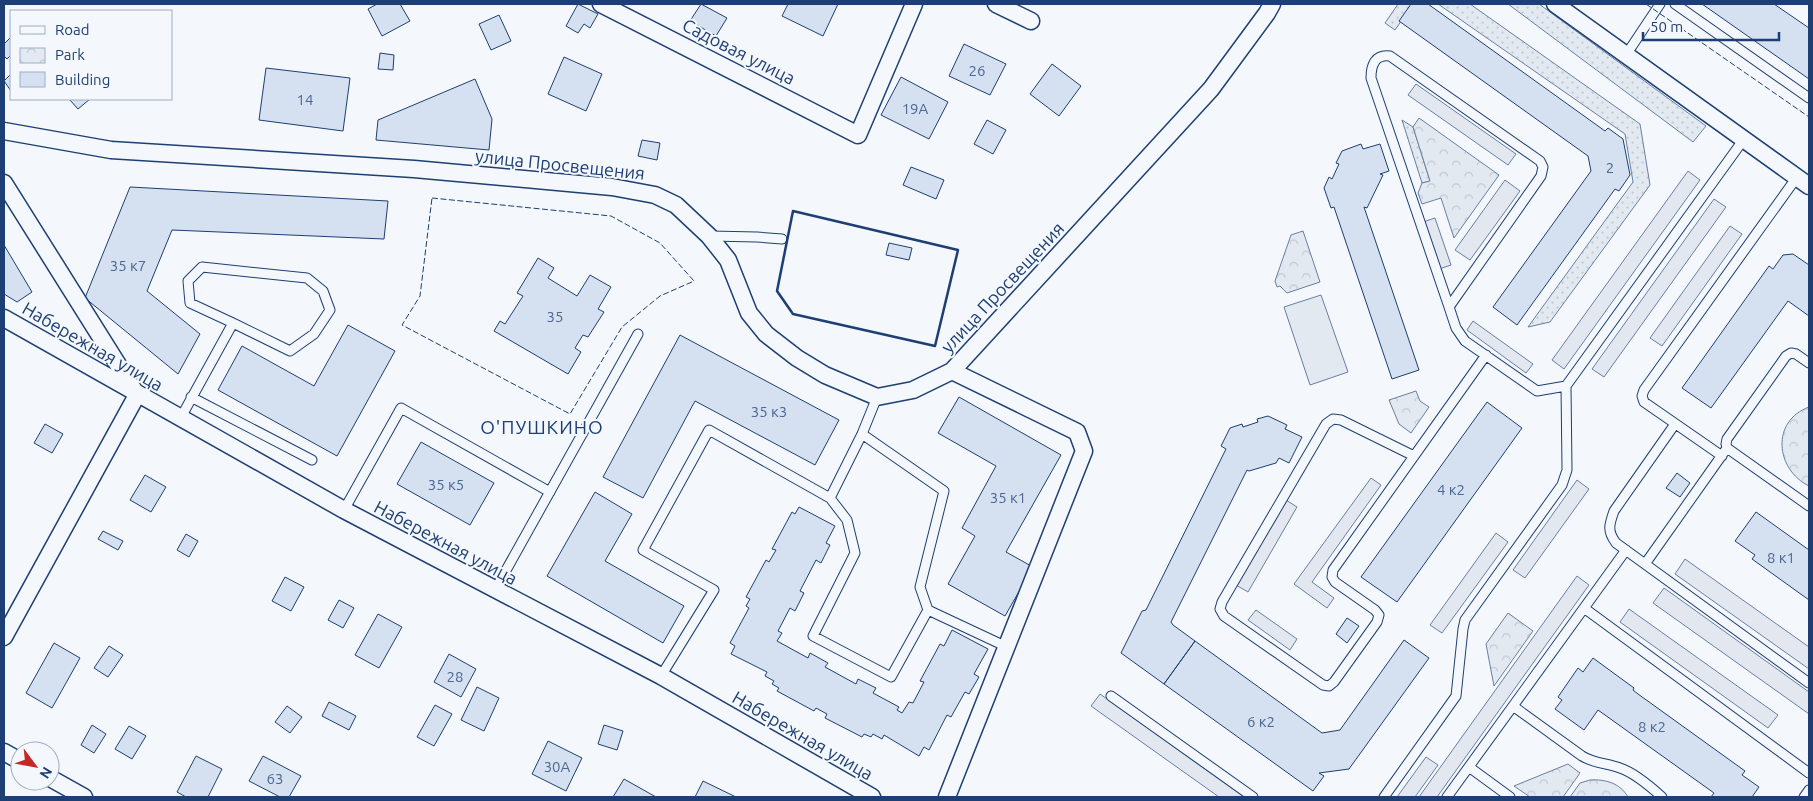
<svg xmlns="http://www.w3.org/2000/svg" width="1813" height="801" font-family="Ubuntu,sans-serif">
<style>
.grass{fill:url(#grass-dots);stroke:#687fa3}
.park{fill:url(#park-crowns);stroke:#687fa3}
.garden{fill:#e3e9f0;stroke:#687fa3}
.parking{fill:#e3e8f0;stroke:#687fa3}
.building{fill:#d5e0f0;stroke:#1d3f73}
.lines{fill:none;stroke-linecap:round;stroke-linejoin:round}
.lane-casing{stroke:#1d3f73;stroke-width:11}
.street-casing{stroke:#1d3f73;stroke-width:19}
.lane{stroke:#f4f7fb;stroke-width:9}
.street{stroke:#f4f7fb;stroke-width:16}
.fence{stroke:#1d3f73;stroke-width:1;stroke-dasharray:6 2.5;stroke-linecap:butt}
.wall{stroke:#1d3f73;stroke-width:2.5}
.labels{text-anchor:middle;dominant-baseline:central;stroke-width:4;stroke-linejoin:round;paint-order:stroke}
.number-label{font-size:15px;fill:#4b6792}
.street-label{font-size:18px;fill:#1d3f73;stroke:#f4f7fb}
.neighbourhood-label{font-size:19px;letter-spacing:1px;fill:#1d3f73;stroke:#f4f7fb}
</style>
<defs>
<pattern id="grass-dots" width="8" height="8" patternUnits="userSpaceOnUse" patternTransform="scale(1.25)"><rect width="8" height="8" fill="#e3e9f0"/><path d="M2 2h.1M6 6h.1" fill="none" stroke="#c2c9d1" stroke-width="1.8" stroke-linecap="round"/></pattern>
<pattern id="park-crowns" width="20" height="18" patternUnits="userSpaceOnUse" patternTransform="scale(1.25)"><rect width="20" height="18" fill="#e3e9f0"/><path d="M2 6a3 3 0 1 1 6 0M12 15a3 3 0 1 1 6 0" fill="none" stroke="#c2c9d1"/></pattern>
</defs>
<rect width="100%" height="100%" fill="#f4f7fb"/>
<path class="grass" d="M1398 4H1413L1395 30 1385 23Z
M1438 4H1470L1640 124 1650 185 1550 322 1528 327 1633 182 1625 134Z
M1508 4H1539L1706 126 1693 142Z
M1402 120 1413 127 1430 181 1422 183Z"/>
<path class="park" d="M1419 118 1499 175 1454 238 1441 198 1422 204 1418 193 1422 183 1430 181 1413 127Z
M1303 231 1320 282 1287 293 1280 286 1277 287 1275 281 1291 235Z
M1416 391 1420 401 1429 407 1411 433 1399 424 1389 400Z
M1809 407V486C1775 469 1771 421 1809 407Z
M1508 613 1533 631 1494 686 1486 644Z
M1568 764 1580 773 1563 797H1530L1514 786Z
M1590 780C1605 779 1620 783 1628 797H1570L1580 783Z"/>
<path class="garden" d="M1321 295 1348 372 1310 385 1284 307Z"/>
<path class="parking" d="M1416 84 1516 154 1508 165 1408 95Z
M1688 171 1700 180 1564 369 1552 360Z
M1505 180 1520 191 1470 260 1455 250Z
M1714 199 1726 207 1604 377 1592 369Z
M1435 218 1451 265 1439 269 1423 222Z
M1730 226 1742 234 1662 346 1650 338Z
M1473 321 1533 364 1526 373 1467 330Z
M1371 478 1381 485 1312 582 1334 598 1327 608 1294 584Z
M1577 480 1589 489 1525 578 1513 570Z
M1286 500 1297 507 1248 592 1236 585Z
M1496 533 1508 542 1442 633 1430 625Z
M1685 559 1809 647V669L1675 574Z
M1577 576 1589 585 1437 797H1419Z
M1664 588 1809 692V714L1653 603Z
M1629 609 1778 715 1768 728 1620 622Z
M1256 610 1297 639 1290 650 1248 620Z
M1100 694 1244 797H1219L1091 706Z
M1426 757 1438 765 1415 797H1397Z"/>
<path class="building" d="M377 4H400L410 21 382 36 368 9Z
M578 4 598 14 590 28 584 24 578 33 566 26Z
M701 4 727 18 716 36 690 21Z
M788 4H838L823 36 782 16Z
M1411 4H1428L1605 131 1608 128 1623 139 1630 175 1619 191 1615 189 1517 325 1493 307 1591 171 1588 156 1399 21Z
M1702 4H1774L1809 28V79Z
M499 15 511 41 491 50 479 24Z
M11 37V55L7 59 4 56V44Z
M964 44 1006 64 990 95 949 76Z
M380 53 394 55 393 70 378 69Z
M564 57 602 74 586 111 548 94Z
M1052 64 1081 86 1059 116 1030 94Z
M266 68 350 78 343 131 259 120Z
M11 74V91L4 81Z
M901 77 948 102 929 139 881 115Z
M475 79 492 119 489 150 376 140 378 120Z
M69 99H90L78 109Z
M987 120 1006 130 993 154 974 144Z
M642 140 660 143 657 160 638 156Z
M1361 144 1363 149 1380 144 1389 171 1380 174 1383 175 1367 208 1364 207 1419 370 1392 379 1334 207 1331 208 1324 188 1329 177 1332 179 1339 164 1336 163 1342 151Z
M911 167 944 180 936 199 903 185Z
M130 187 388 201 384 239 172 230 147 291 200 334 178 374 85 298Z
M889 243 912 248 909 260 886 255Z
M4 245 32 292 17 302 4 294Z
M1793 254 1809 265V316L1788 301 1711 408 1682 388 1769 266 1773 269 1783 255Z
M538 258 554 268 548 278 577 296 590 275 611 287 598 309 604 312 588 337 583 335 575 348 581 352 568 374 494 331 500 321 505 324 523 296 517 293Z
M348 325 395 351 337 456 218 390 242 346 314 386Z
M680 335 839 420 815 465 695 401 643 498 603 477Z
M959 397 1061 455 1006 552 1033 567 1005 616 948 584 975 536 962 528 996 466 938 433Z
M1487 402 1522 428 1397 602 1361 577Z
M1268 416 1287 425 1285 429 1302 437 1289 463 1279 458 1276 463 1249 471 1247 470 1171 622 1173 625 1195 641 1164 684 1121 653 1142 611 1146 610 1226 449 1221 446 1230 428 1242 424 1243 427 1258 422 1257 419Z
M45 424 63 434 52 453 34 443Z
M421 442 494 483 470 525 397 484Z
M1677 473 1690 483 1680 497 1666 488Z
M145 475 166 487 151 512 130 500Z
M595 492 632 514 605 561 684 606 663 643 547 576Z
M799 507 835 526 826 543 830 545 821 563 816 560 800 591 804 593 795 611 790 608 778 631 782 633 777 641 808 658 810 653 828 663 825 667 856 684 858 679 876 688 873 693 899 707 897 710 902 713 909 702 913 703 924 682 920 681 940 644 944 646 952 630 988 649 974 674 979 677 969 694 965 692 951 717 947 715 929 750 924 747 919 756 884 735 882 739 873 734 871 737 864 734 862 737 825 718 827 714 816 708 814 711 777 691 779 688 772 684 774 681 765 676 767 672 731 654 735 646 730 643 749 608 746 606 750 599 746 597 766 560 769 562 776 550 772 549 792 512 795 514Z
M1756 512 1809 550V600L1752 559 1755 555 1735 541Z
M103 531 123 541 118 550 98 539Z
M186 534 198 541 189 557 177 550Z
M285 577 304 587 291 611 272 601Z
M339 600 354 608 343 628 328 620Z
M378 614 402 627 379 668 355 655Z
M1347 618 1359 626 1347 643 1336 634Z
M1404 640 1429 658 1349 769 1319 773 1324 776 1313 791 1164 684 1195 641 1322 733 1340 730Z
M54 643 80 658 52 708 26 693Z
M109 646 123 655 108 677 94 668Z
M449 654 476 669 461 697 434 682Z
M1593 658 1634 688 1633 690 1638 694 1745 771 1742 775 1759 787 1752 797H1711L1714 793 1598 710 1584 730 1555 709 1562 700 1558 697 1578 668 1583 672Z
M477 687 499 698 484 731 461 720Z
M329 702 356 716 349 730 322 716Z
M435 705 452 714 434 746 417 737Z
M287 706 302 717 290 733 275 722Z
M92 725 106 734 94 753 81 745Z
M604 725 623 731 617 750 598 744Z
M129 726 146 736 132 759 115 749Z
M548 741 582 758 566 791 532 774Z
M196 756 222 769 208 797H186L177 792Z
M263 756 301 776 289 797H280L249 781Z
M624 779 656 797H613Z
M703 781 736 797H695Z"/>
<g class="lines">
<defs>
<path id="lane" d="M1675 4 1809 98
M1626 55 1660 4
M710 236 757 237 782 239
M1449 307 1371 78C1371 65 1375 54 1390 56L1540 161 1543 167 1541 176 1449 307 1456 328 1465 341 1537 391 1566 386 1744 139
M191 397 312 460
M877 397 862 434 830 498 847 520 855 553 813 636 891 677 928 610 1007 647
M180 419 233 323 290 351 314 334 330 310 323 291 307 278 202 267 188 281 190 303 233 323
M1675 424 1614 511C1609 525 1607 531 1616 543L1809 683
M862 434 944 491 920 587 928 610
M1727 448 1809 506
M1414 456 1341 420 1333 419 1326 424 1222 602 1220 609 1224 616 1323 685 1329 686 1334 682 1377 622 1379 615 1375 610 1335 582 1332 577 1333 570 1486 355
M1722 456 1644 402 1642 396 1644 390 1797 177
M344 510 401 408 550 492
M1645 564 1727 448 1726 444 1727 439 1786 356 1791 353 1796 354 1809 363
M495 590 638 334
M1584 608 1626 550
M661 676 714 590 643 550 709 430 830 498
M1111 696 1253 797
M1513 706 1582 756C1595 764 1607 763 1620 768 1635 773 1651 787 1662 797
M1469 767 1510 797
M1384 797 1456 696 1463 629 1465 620 1562 485 1567 470 1566 386
M1447 797 1584 608 1809 773
M1804 797 1809 790"/>
<path id="street" d="M601 4 858 135 914 4
M996 4 1031 21
M1555 4 1809 186
M4 131 111 150 414 169 612 187 655 195 676 205 709 236 728 260 749 313 766 334 797 358 825 375 877 397 913 390 952 371 1211 89 1267 13 1272 4
M4 183 137 395 4 637
M4 318 344 510 661 676 872 797
M4 752 20 761
M50 778 84 797
M947 797 1084 451 1077 432 952 371"/>
</defs>
<use href="#lane" class="lane-casing"/>
<use href="#street" class="street-casing"/>
<use href="#lane" class="lane"/>
<use href="#street" class="street"/>
<path class="fence" d="M1646 4 1809 117
M432 198 611 216 660 243 694 281 660 296 622 327 570 414 402 325 420 296Z"/>
<path class="wall" d="M793 211 958 250 935 346 793 314 777 291Z"/>
</g>
<g class="labels">
<g class="number-label">
<text x="977" y="70">26</text>
<text x="305" y="99">14</text>
<text x="915" y="108">19А</text>
<text x="1610" y="167">2</text>
<text x="128" y="265">35 к7</text>
<text x="555" y="316">35</text>
<text x="769" y="411">35 к3</text>
<text x="446" y="484">35 к5</text>
<text x="1451" y="489">4 к2</text>
<text x="1008" y="497">35 к1</text>
<text x="1781" y="557">8 к1</text>
<text x="455" y="676">28</text>
<text x="1261" y="721">6 к2</text>
<text x="1652" y="726">8 к2</text>
<text x="557" y="766">30А</text>
<text x="275" y="778">63</text>
</g>
<g class="street-label">
<text transform="translate(739 51) rotate(27)">Садовая улица</text>
<text transform="translate(560 164) rotate(6)">улица Просвещения</text>
<text transform="translate(1002 287) rotate(-47)">улица Просвещения</text>
<text transform="translate(93 346) rotate(30)">Набережная улица</text>
<text transform="translate(446 542) rotate(28)">Набережная улица</text>
<text transform="translate(803 735) rotate(30)">Набережная улица</text>
</g>
<g class="neighbourhood-label">
<text x="542" y="427">О'ПУШКИНО</text>
</g>
</g>
<rect width="1813" height="801" fill="none" stroke="#1d3f73" stroke-width="10"/>
<rect x="10" y="10" width="162" height="90" fill="#f4f7fb" stroke="#9eadc5"/>
<rect x="20" y="26" width="25" height="8" fill="#f4f7fb" stroke="#9eadc5"/>
<text x="55" y="35" font-size="15" fill="#1d3f73">Road</text>
<rect x="20" y="48" width="25" height="15" fill="url(#park-crowns)" stroke="#9eadc5"/>
<text x="55" y="60" font-size="15" fill="#1d3f73">Park</text>
<rect x="20" y="72" width="25" height="15" fill="#d5e0f0" stroke="#9eadc5"/>
<text x="55" y="85" font-size="15" fill="#1d3f73">Building</text>
<g transform="translate(35 766) rotate(122)"><circle r="24" fill="#f4f7fb" stroke="#9eadc5"/>
<path d="M0-4L9 19L0 12L-9 19Z" fill="#c62828"/>
<text y="-8" font-size="14" font-weight="bold" text-anchor="middle" fill="#1d3f73">N</text>
</g>
<path d="M1643 32v8h136v-8" fill="none" stroke="#1d3f73" stroke-width="2.5"/>
<text x="1650" y="32" font-size="15" fill="#1d3f73" stroke="#f4f7fb" stroke-width="4" paint-order="stroke">50 m</text>
</svg>
